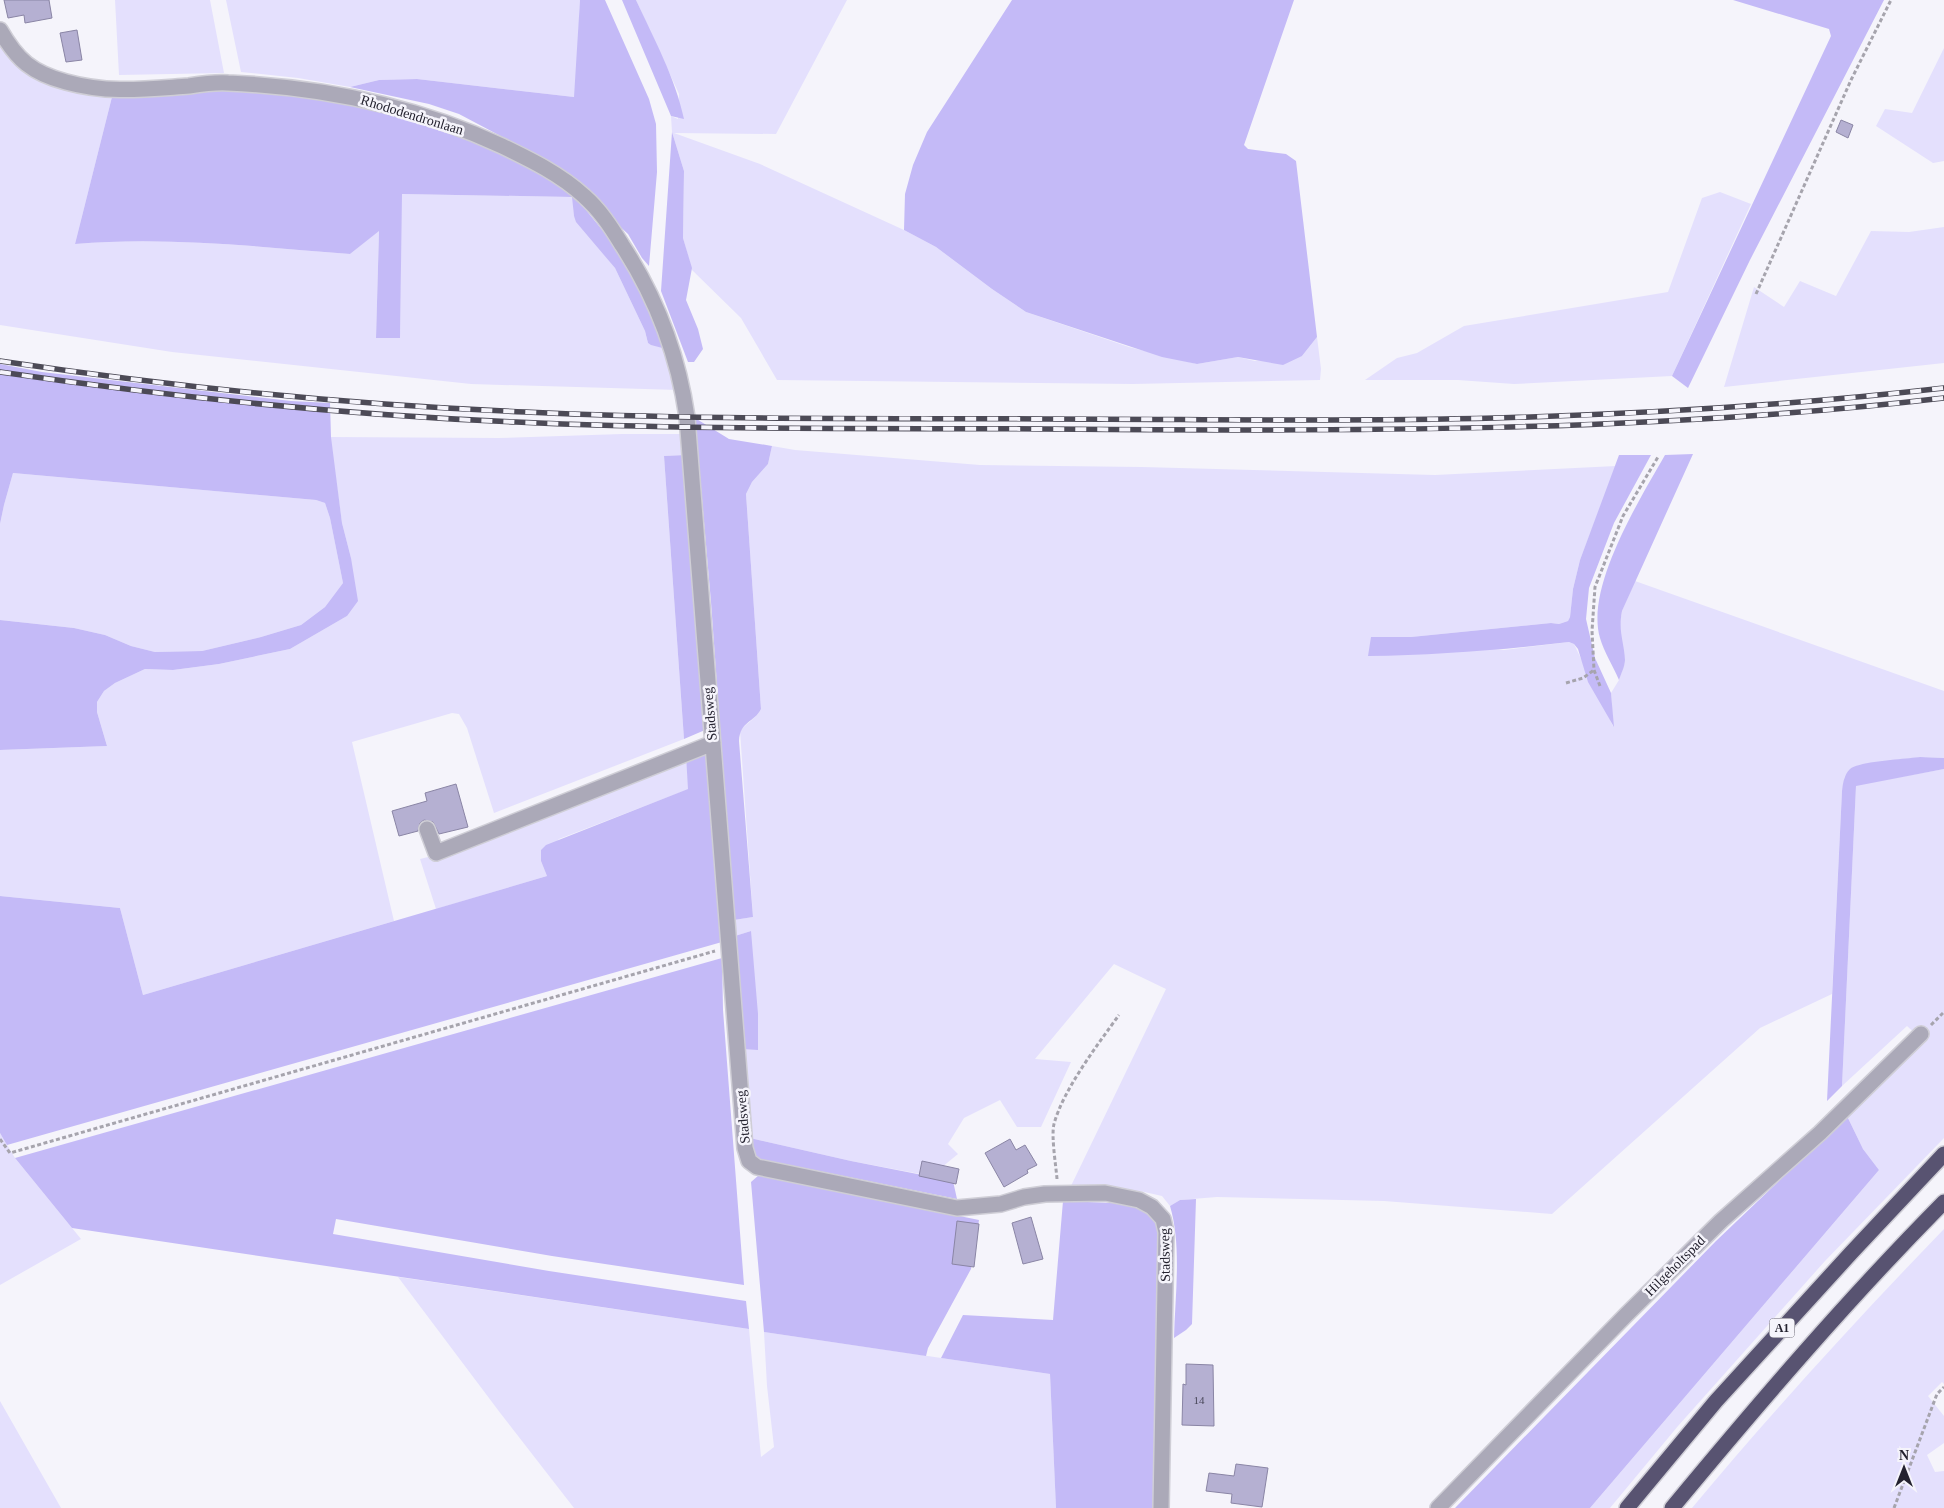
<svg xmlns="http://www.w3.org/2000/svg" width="1944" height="1508" font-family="'Times New Roman',serif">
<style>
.green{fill:#e4e0fd}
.forest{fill:#c4baf7}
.building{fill:#b5b0d2;stroke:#8a85a5}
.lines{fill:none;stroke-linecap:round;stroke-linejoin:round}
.minor-casing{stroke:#cfced6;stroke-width:18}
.highway-casing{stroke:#cfced6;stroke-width:18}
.path{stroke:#a6a4ad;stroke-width:3;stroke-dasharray:4 2.5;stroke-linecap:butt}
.minor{stroke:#aba9b8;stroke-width:15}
.highway{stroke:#585371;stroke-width:15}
.rail-casing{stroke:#4c4a56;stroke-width:5.5}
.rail{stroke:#f5f4fb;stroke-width:4;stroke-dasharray:11;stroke-linecap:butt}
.labels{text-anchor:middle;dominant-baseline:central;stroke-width:5;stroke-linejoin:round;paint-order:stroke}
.number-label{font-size:11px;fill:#484658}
.shield{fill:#f5f4fb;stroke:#63616c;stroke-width:1}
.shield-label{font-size:12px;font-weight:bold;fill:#24222f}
.street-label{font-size:14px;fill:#24222f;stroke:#f5f4fb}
</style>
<rect width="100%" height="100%" fill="#f5f4fb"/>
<path class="green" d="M115 0H210L224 73 119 75Z
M226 0H580L576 93 574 97 417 79 379 80 350 87 298 78 241 72Z
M636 0H847L776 134 674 133 760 164 904 230 936 247 992 289 1026 312 1129 347 1197 364 1238 357 1255 361 1302 356 1317 337 1321 369 1320 380 1133 384 777 380 741 318 692 270 683 238 684 171 672 132 671 116 678 119 679 94Z
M0 28 20 65 114 89 75 244C166 236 259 247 350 254L379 230 376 337 400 338 401 194 573 197 574 216 615 268 645 331 648 343 670 350 679 390 471 384 172 352 0 325Z
M1944 48V161L1933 163 1876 126 1885 109 1912 113Z
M1720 192 1751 204 1672 376 1514 384 1458 380H1365L1397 358 1417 353 1464 326 1668 292 1702 198Z
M1944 227V363L1724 387 1754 287 1784 307 1800 281 1836 296 1871 231 1909 232Z
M622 434H683L685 455 664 456 684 739 494 813 467 728 459 714 452 713 352 742 394 921 143 995 120 908 0 896V750L107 746 97 712V702L104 691 115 683 145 669 173 670 219 664 290 649 347 616 351 558 342 523 330 437 499 438Z
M772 446 795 450 980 465 1142 467 1435 475 1616 466 1580 560 1573 589 1570 617 1568 621 1559 624 1551 623 1411 637H1371L1504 650 1569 642 1574 644 1613 726 1611 693 1619 680 1625 662 1621 640 1620 623 1622 611 1635 581 1944 691V758L1920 757 1845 776 1842 791 1832 994 1760 1028 1552 1214 1384 1201 1217 1197 1180 1200 1170 1206 1162 1196 1140 1191 1070 1188 1166 989 1114 964 1035 1059 1071 1062 1041 1127H1017L1000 1100 964 1118 948 1144 958 1154 931 1176 851 1161 750 1138 743 1049 751 931 735 936 734 920 753 917 740 731C746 723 757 718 761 709L746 494 752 482 768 464Z
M13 473 316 500 325 503 330 518 343 583 325 607 301 625 261 637 202 651 155 652 131 646 105 635 74 628 0 620V524L4 505Z
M686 755 689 789 559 839 541 861 547 876 436 909 420 859 448 852Z
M1944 769V1138L1825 1261 1678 1426 1610 1508H1590L1879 1170 1863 1149 1847 1116 1922 1040 1907 1026 1842 1086 1856 785Z
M0 1133 15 1158 81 1239 0 1285Z
M1944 1229V1384L1942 1382 1928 1396 1944 1416V1443L1927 1455 1935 1472 1944 1471V1508H1692C1772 1412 1857 1319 1944 1229Z
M398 1277 749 1329 761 1457 774 1447 767 1386 764 1332 1050 1374 1056 1508H574L501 1414Z
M0 1401 61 1508H0Z"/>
<path class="forest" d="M580 0H605L649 99 656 124 657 172 649 266 642 258 628 234 550 162 459 114 429 104 350 87 379 80 417 79 574 97Z
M622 0H636C654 39 675 77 684 119L671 116Z
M1012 0H1294L1244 145 1248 149 1286 154 1296 161 1317 337 1302 356 1283 365 1238 357 1197 364 1162 357 1026 312 992 289 936 247 904 230 905 194 913 165 927 132Z
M1733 0H1884L1750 260 1688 388 1672 376 1831 36 1829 29Z
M251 87 342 98 470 131 563 187 586 210 630 264 670 350 651 345 648 343 645 331 615 268 576 222 574 216 572 197 402 194 400 338H376L379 231 350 254C259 247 166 236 75 244L114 89Z
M672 132 684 171 683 238 692 268 686 300 698 329 703 349 694 362H688L661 291Z
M0 364 42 372 291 401 330 403 331 437 342 523 351 558 358 601 347 616 290 649 219 664 173 670 145 669 115 683 104 691 97 702V712L107 746 0 750V620L74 628 105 635 131 646 155 652 202 651 261 637 301 625 325 607 343 583 330 518 325 503 316 500 13 473 4 505 0 524Z
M695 418 729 439 772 446 768 464 752 482 746 494 761 709C754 723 740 721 739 741L753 917 734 920 711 602Z
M1693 454 1622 611C1618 632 1624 641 1625 660 1625 666 1621 674 1619 680 1613 666 1604 652 1600 638 1585 587 1640 499 1665 455Z
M685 455 705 730 684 739 664 456Z
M1619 455H1651L1614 523 1589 588 1586 619 1595 658 1611 693 1614 727 1588 682 1578 649 1574 644 1569 642C1501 650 1436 655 1368 656L1371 637H1411L1551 623 1559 624 1568 621 1570 617 1573 589 1580 560Z
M706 747 722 942 7 1145 0 1133V896L120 908 143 995 547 876 541 861V850L546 845 688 789 686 755Z
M1920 757 1944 758V769L1856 786 1842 1086 1827 1101 1842 791C1843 783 1844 775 1850 769 1860 761 1906 759 1920 757Z
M751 931 758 1014V1050L743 1049 735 936Z
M722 958 723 1010 744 1285 552 1256 336 1219 333 1234 549 1271 746 1301 749 1329 72 1228 15 1158Z
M1847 1116 1863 1149 1879 1170 1590 1508H1455L1716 1241Z
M750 1138 851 1161 953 1181 957 1199 754 1158Z
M759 1175 979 1220 971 1269 928 1348 926 1356 764 1332 751 1182Z
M1196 1199 1192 1324 1186 1330 1174 1338C1175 1296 1182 1246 1170 1206L1180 1200Z
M1063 1201 1137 1204 1147 1208 1160 1227 1154 1508H1056L1050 1374 941 1358 963 1315 1053 1320Z"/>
<path class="building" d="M4 0H49L52 18 25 23 24 15 8 18Z
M77 30 82 60 66 62 60 33Z
M1841 120 1853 125 1848 138 1836 132Z
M456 784 468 827 439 834 433 822 424 820 420 823 418 831 399 836 392 811 427 801 425 793Z
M1010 1139 1016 1150 1025 1145 1037 1165 1027 1170 1028 1173 1004 1187 985 1153Z
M922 1161 959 1169 956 1184 919 1176Z
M1031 1217 1043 1259 1023 1264 1012 1223Z
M957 1221 979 1224 974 1267 952 1264Z
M1186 1364 1213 1365 1214 1426 1182 1425 1183 1384 1186 1385Z
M1236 1464 1268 1468 1262 1507 1231 1503 1232 1494 1206 1491 1209 1473 1234 1476Z"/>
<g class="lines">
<defs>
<path id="minor" d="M0 30C17 60 32 73 66 82 109 94 146 89 189 86 202 84 215 82 228 83 323 87 416 106 502 146 531 160 560 174 584 196 600 210 611 227 622 245 656 297 678 355 687 417L745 1148 749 1161 757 1167 957 1208 1001 1204 1024 1197 1045 1194 1105 1193 1139 1200 1152 1207 1163 1219 1166 1232 1161 1508
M427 829 436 853 713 743
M1438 1508 1626 1315 1721 1221 1820 1133 1921 1034"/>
<path id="highway" d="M1627 1508 1716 1401 1851 1253 1944 1154
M1672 1508C1759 1403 1848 1299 1944 1202"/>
</defs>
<use href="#minor" class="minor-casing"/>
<use href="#highway" class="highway-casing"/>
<path class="path" d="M1756 294 1851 80 1891 0
M1566 683 1583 678 1594 670
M1600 686 1594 670 1592 631 1595 587 1623 516 1658 457
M1931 1025 1944 1012
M0 1139 10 1153 715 951
M1057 1179C1056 1166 1051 1136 1054 1124 1063 1090 1098 1044 1119 1015
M1894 1508 1937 1394 1944 1387"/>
<use href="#minor" class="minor"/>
<use href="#highway" class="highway"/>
<defs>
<path id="rail" d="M0 361C174 387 350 405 526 412 699 420 872 418 1045 419 1195 419 1345 422 1495 418 1645 414 1795 405 1944 388
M0 372C171 397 343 415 516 422 692 430 868 428 1045 429 1345 431 1645 433 1944 398"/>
</defs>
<use href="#rail" class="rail-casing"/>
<use href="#rail" class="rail"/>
</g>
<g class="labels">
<g class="number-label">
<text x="1199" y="1400">14</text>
</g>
<rect class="shield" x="1769.5" y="1318.5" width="25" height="19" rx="4"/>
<g class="shield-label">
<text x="1782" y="1328">A1</text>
</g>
<g class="street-label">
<text transform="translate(412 115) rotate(17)">Rhododendronlaan</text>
<text transform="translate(710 714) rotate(-95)">Stadsweg</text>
<text transform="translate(743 1117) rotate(-95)">Stadsweg</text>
<text transform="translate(1165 1255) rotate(-91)">Stadsweg</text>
<text transform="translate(1675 1266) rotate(-45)">Hilgeholtspad</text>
</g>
</g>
<g transform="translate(1904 1468)" stroke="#f5f4fb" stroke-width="4" paint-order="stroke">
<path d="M0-4L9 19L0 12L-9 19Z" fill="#24222f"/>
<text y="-8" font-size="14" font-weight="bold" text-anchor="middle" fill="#24222f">N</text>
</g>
</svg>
